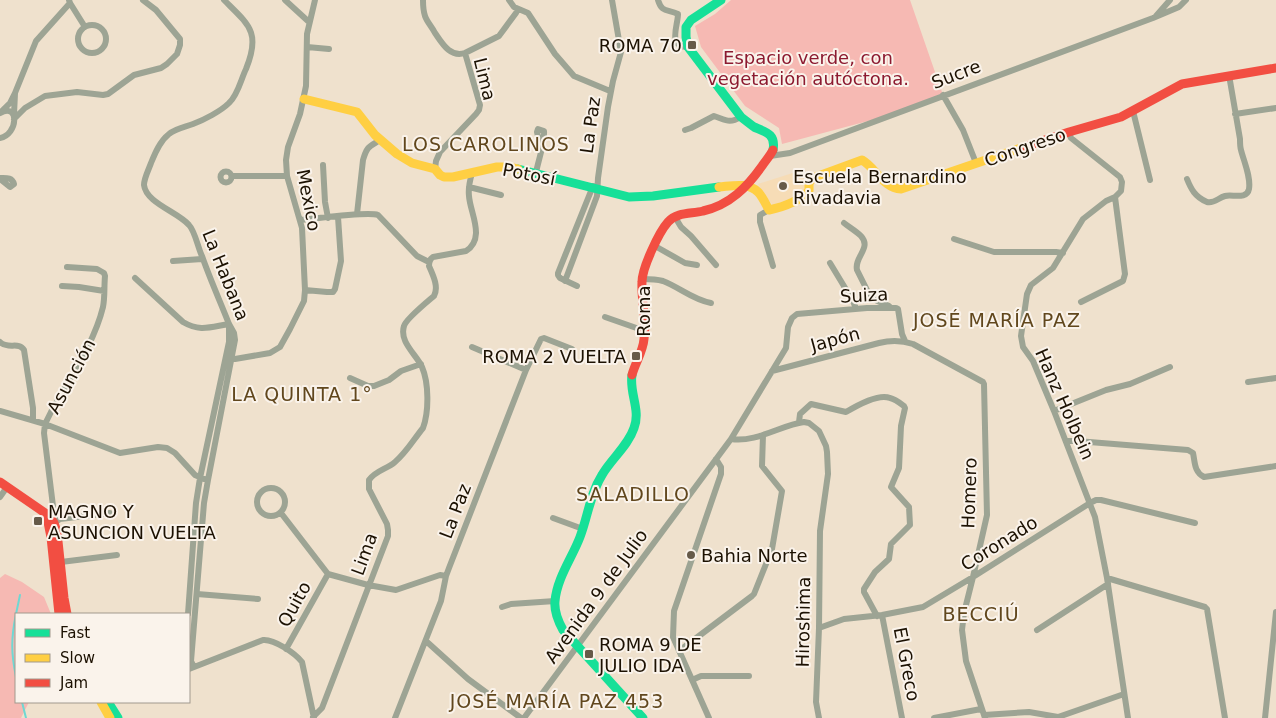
<svg xmlns="http://www.w3.org/2000/svg" width="1276" height="718" font-family="'DejaVu Sans',sans-serif">
<style>
.built{fill:#f6dcb6}
.green{fill:#f6b9b3}
.lines{fill:none;stroke-linecap:round;stroke-linejoin:round}
.stream{stroke:#6fd8d3;stroke-width:2}
.street{stroke:#9da494;stroke-width:6}
.fast{stroke:#16e098;stroke-width:9}
.slow{stroke:#ffcf43;stroke-width:9}
.jam{stroke:#f24e42;stroke-width:9}
.poi-dot{fill:#665a49;stroke:#faf3eb;stroke-width:2}
.labels{text-anchor:middle;dominant-baseline:central;stroke-width:4;stroke-linejoin:round;paint-order:stroke}
.poi-label{font-size:18px;fill:#1c1102;stroke:#faf3eb;text-anchor:start}
.park-label{font-size:18px;fill:#8c1a30;stroke:#faf3eb}
.street-label{font-size:18px;fill:#1c1102;stroke:#faf3eb}
.neighbourhood-label{font-size:19px;letter-spacing:1px;fill:#61471d;stroke:#faf3eb}
</style>
<rect width="100%" height="100%" fill="#efe1cd"/>
<path class="built" d="M799 171 806 183 807 189 794 197 773 205 763 194 758 184Z"/>
<path class="green" d="M731 0H910L943 95 898 113 782 144 779 128 745 106 701 47 695 26 715 14Z
M5 574 22 582 44 597 51 614H16V702H29L21 718H0V578Z"/>
<g class="lines">
<path class="stream" d="M16 614C11 638 11 653 16 677
M16 614 20 595
M22 702 26 718"/>
<path class="street" d="M69 0 70 3 85 27
M285 0 309 22
M423 0C423 5 423 10 425 16 427 22 432 27 435 33 442 43 450 58 465 53L480 105 479 110 476 114 440 152 436 161 435 169
M509 0 514 7 528 13 555 54 574 76 610 91
M658 0C662 13 667 9 678 14 678 26 667 47 688 47
M1156 16 1170 0
M78 39a14 14 0 1 1 28 0a14 14 0 1 1-28 0Z
M307 47 329 49
M465 53 499 36 516 13 518 9
M15 93 36 41 70 3
M943 95 963 130 976 163
M2 111 10 103 15 93 14 114
M1133 111 1150 180
M0 113C20 102 18 135 0 138
M1235 114 1276 108
M14 119 25 108 45 96 77 92 103 95 108 94 134 75 161 68 167 64 177 54 180 45V39L156 10 143 0
M685 130 691 128 714 116C726 120 729 124 741 117
M1069 132 1071 138 1120 177 1122 182 1121 191 1115 197 1106 201 1083 219 1053 268 1031 285 1027 294 1021 336 1023 347 1033 361 1054 411 1095 517 1107 578 1128 718
M770 156 790 153 1153 18 1179 7 1186 0
M323 165 325 202 328 218
M220.5 177a5.5 5.5 0 1 1 11 0a5.5 5.5 0 1 1-11 0Z
M536 173C538 161 545 143 544 131L538 129 537 132 541 149
M232 176H287
M0 178C6 178 12 177 14 184L10 187 0 179
M1187 179C1191 189 1195 197 1207 202 1214 204 1218 198 1225 196 1232 194 1247 200 1249 189 1251 177 1244 162 1241 150 1240 147 1240 142 1240 139L1229 75
M469 187 501 195
M769 210 760 215V222L773 266
M357 214 363 160C367 146 369 147 380 140
M675 217 681 227 691 236 716 265
M300 220C315 219 367 211 378 215L417 256 429 262
M844 223C849 227 856 231 861 236 872 248 854 257 857 270L870 296 873 299 889 306
M954 239 994 252H1056L1063 253
M655 246 685 263 697 265
M173 261 202 259
M830 263 853 301 856 309
M135 278 183 322C200 332 210 327 229 324
M642 279C649 279 656 279 663 281 679 287 693 300 711 303
M565 281 597 196 598 178 608 107 613 81 621 52 612 0
M62 286 79 287 104 291
M577 286 560 278 558 275V273L593 186
M305 290 327 292H333L335 289 341 261 338 217
M1081 302 1123 281 1125 274 1115 197
M605 317 645 331
M0 342C8 350 19 341 24 350L33 408V419
M226 357 235 359 270 353 280 347 290 329 304 301 305 290 302 228 287 176 286 160 288 147 300 114 306 86 307 34 315 0
M526 370 541 339 544 338 572 349
M772 371 879 343C891 340 901 340 913 344L983 382 984 384 987 515 973 577 964 613 962 630 966 661 985 718
M350 378 368 386H374L389 380 401 371 421 364
M1248 382 1276 378
M0 411 45 424 120 453 158 447 167 448 175 453 195 475 204 479
M1054 411 1106 390 1130 384 1170 367
M799 422 800 414 811 404 846 412C856 406 878 393 890 398 895 399 900 403 904 406L905 408 901 426 899 468 891 487 909 507 910 525 891 544 889 559 875 572 864 589V592L877 616
M731 439C756 443 781 425 804 422L809 423 819 431 826 446 827 452 828 474 820 531 819 628 816 702 819 718
M1066 441H1077L1188 450 1193 453C1195 462 1194 472 1204 477L1276 466
M257 502a14 14 0 1 1 28 0a14 14 0 1 1-28 0Z
M0 497 7 487
M281 513 328 574 368 585 396 590 440 575 446 576
M553 518 583 529
M51 519 53 506 44 433 45 424 51 412C69 379 94 344 103 307 105 297 104 286 105 276L104 273 97 269 67 267
M54 523 60 519 110 513
M61 562 117 555
M1107 578 1205 607 1207 609 1225 718
M197 594 258 599
M502 607 511 604 555 601
M188 614 196 503 200 478 229 342V327
M882 615 902 718
M819 628 844 619 882 615 923 607 973 577 1090 503 1096 500H1101L1195 523
M1037 630 1108 584
M426 641 468 679 521 718
M286 649 328 574
M679 651 752 596 754 594 772 549 782 491 762 466 763 435
M194 667 191 661 204 503 208 480 235 340 234 333 229 324C220 301 210 279 202 256 198 248 195 231 189 225 178 212 146 203 144 185 144 178 149 169 151 163 155 153 160 141 169 134 176 128 185 127 193 124 204 120 221 111 229 103 238 95 241 79 246 69 261 32 249 25 224 0
M189 669 263 640C274 639 295 653 302 662L314 718
M692 680 701 676H749
M984 715 1029 712 1058 717 1124 694
M313 717 322 708 388 536V530L387 524 369 489V480C375 471 387 469 395 462 406 453 414 439 423 428 429 412 429 383 422 367 416 354 399 342 404 326 406 319 427 302 434 296 439 287 433 275 429 266 429 261 430 259 433 257L466 251C486 238 470 213 469 196 468 188 470 180 472 173
M395 718 441 601 446 576 449 568 526 370 472 347
M524 718 731 439 786 348 788 327 792 318 797 314 867 308H896L898 309 902 334 905 341
M709 718 673 637 674 611 721 474V467L716 459
M934 718 981 709
M1265 718 1276 612"/>
<path class="fast" d="M721 0 691 20 686 27V37L688 47 741 117C745 120 750 124 754 127 766 132 776 134 773 150
M518 169 629 197 653 196 719 187
M632 375C629 393 641 410 634 428 628 446 611 459 602 475 590 494 588 516 580 537 572 558 557 578 555 601 554 611 558 621 563 630L643 718
M108 702 118 718"/>
<path class="slow" d="M304 99 357 112 375 135 397 154 412 163 435 169 440 175 444 177H453L497 167H510L518 169
M719 187C732 186 748 182 758 192 763 197 766 205 769 210 783 207 799 201 809 191V183L813 178 862 160C876 168 883 188 901 189L1024 147
M101 702 110 718"/>
<path class="jam" d="M1024 147 1069 132 1121 117 1182 84 1276 68
M632 375C635 363 643 352 644 339 647 320 641 301 642 282 642 268 659 232 668 222 677 212 691 214 703 211 730 205 747 187 762 166 766 160 770 156 773 150
M0 482 48 515 54 523 57 532 64 598 67 614
M44 516 48 522 51 537 59 614"/>
</g>
<g class="poi-dot">
<rect x="687" y="40" width="10" height="10" rx="2.5"/>
<circle cx="783" cy="186" r="5"/>
<rect x="631" y="351" width="10" height="10" rx="2.5"/>
<rect x="33" y="516" width="10" height="10" rx="2.5"/>
<circle cx="691" cy="555" r="5"/>
<rect x="584" y="649" width="10" height="10" rx="2.5"/>
</g>
<g class="labels">
<g class="poi-label">
<text x="682" y="45" text-anchor="end">ROMA 70</text>
<text x="793" y="176">Escuela Bernardino<tspan x="793" dy="21">Rivadavia</tspan></text>
<text x="626" y="356" text-anchor="end">ROMA 2 VUELTA</text>
<text x="48" y="511">MAGNO Y<tspan x="48" dy="21">ASUNCION VUELTA</tspan></text>
<text x="701" y="555">Bahia Norte</text>
<text x="599" y="644">ROMA 9 DE<tspan x="599" dy="21">JULIO IDA</tspan></text>
</g>
<g class="park-label">
<text x="808" y="57">Espacio verde, con<tspan x="808" dy="21">vegetación autóctona.</tspan></text>
</g>
<g class="street-label">
<text transform="translate(956 74) rotate(-21)">Sucre</text>
<text transform="translate(485 79) rotate(76)">Lima</text>
<text transform="translate(590 125) rotate(-82)">La Paz</text>
<text transform="translate(1025 147) rotate(-19)">Congreso</text>
<text transform="translate(529 174) rotate(11)">Potosí</text>
<text transform="translate(309 200) rotate(79)">Mexico</text>
<text transform="translate(226 275) rotate(68)">La Habana</text>
<text transform="translate(864 295) rotate(-3)">Suiza</text>
<text transform="translate(643 311) rotate(-90)">Roma</text>
<text transform="translate(835 339) rotate(-15)">Japón</text>
<text transform="translate(71 376) rotate(-62)">Asunción</text>
<text transform="translate(1065 404) rotate(66)">Hanz Holbein</text>
<text transform="translate(969 493) rotate(-88)">Homero</text>
<text transform="translate(455 511) rotate(-69)">La Paz</text>
<text transform="translate(999 543) rotate(-32)">Coronado</text>
<text transform="translate(364 554) rotate(-70)">Lima</text>
<text transform="translate(596 596) rotate(-54)">Avenida 9 de Julio</text>
<text transform="translate(294 604) rotate(-61)">Quito</text>
<text transform="translate(803 622) rotate(-89)">Hiroshima</text>
<text transform="translate(907 664) rotate(79)">El Greco</text>
</g>
<g class="neighbourhood-label">
<text x="486" y="144">LOS CAROLINOS</text>
<text x="997" y="320">JOSÉ MARÍA PAZ</text>
<text x="302" y="394">LA QUINTA 1°</text>
<text x="633" y="494">SALADILLO</text>
<text x="981" y="614">BECCIÚ</text>
<text x="557" y="701">JOSÉ MARÍA PAZ 453</text>
</g>
</g>
<rect x="15" y="613" width="175" height="90" fill="#faf3eb" stroke="#a1998e"/>
<rect x="25" y="629" width="25" height="8" fill="#16e098" stroke="#a1998e"/>
<text x="60" y="638" font-size="15" fill="#1c1102">Fast</text>
<rect x="25" y="654" width="25" height="8" fill="#ffcf43" stroke="#a1998e"/>
<text x="60" y="663" font-size="15" fill="#1c1102">Slow</text>
<rect x="25" y="679" width="25" height="8" fill="#f24e42" stroke="#a1998e"/>
<text x="60" y="688" font-size="15" fill="#1c1102">Jam</text>
</svg>
